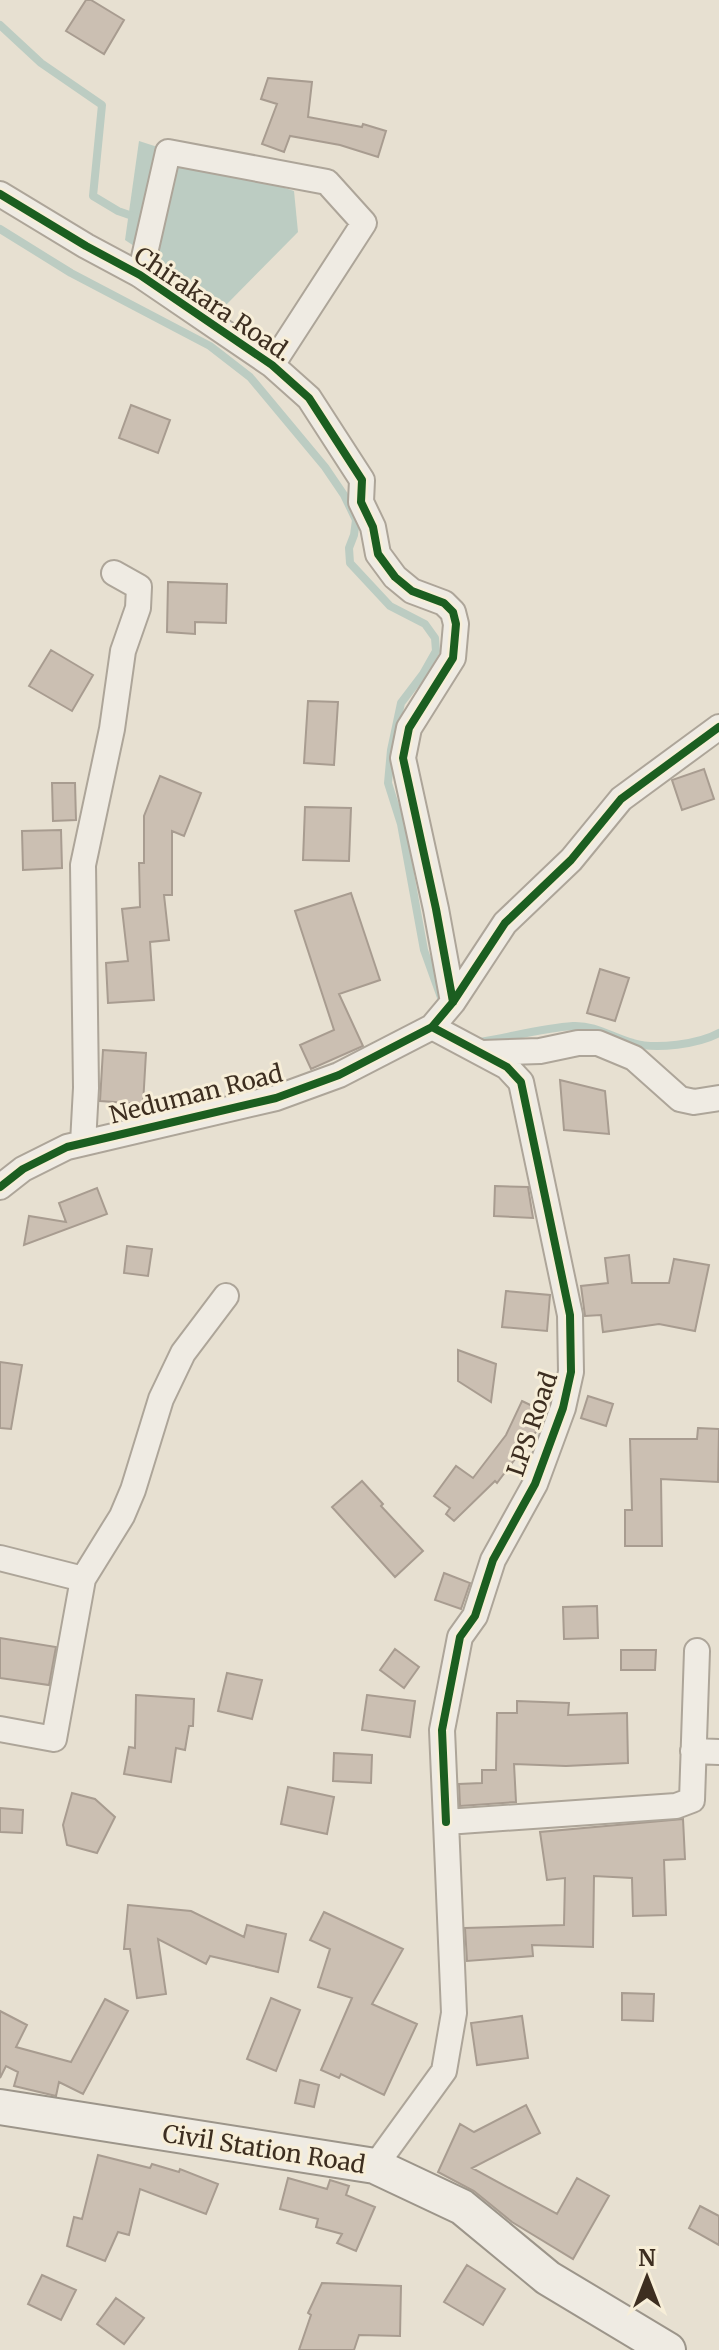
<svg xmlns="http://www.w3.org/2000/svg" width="719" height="2350" font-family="Merriweather,serif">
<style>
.water{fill:#bcccc2}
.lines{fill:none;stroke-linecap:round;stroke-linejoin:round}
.stream{stroke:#bcccc2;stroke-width:8}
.building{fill:#cbbfb2;stroke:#a89c90;stroke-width:2}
.minor-casing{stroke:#ada599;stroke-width:28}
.secondary-casing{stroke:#9c958a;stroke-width:38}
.minor{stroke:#efebe3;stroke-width:24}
.secondary{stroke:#efebe3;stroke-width:34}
.cycleway-casing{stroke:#f7eed8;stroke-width:13}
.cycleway{stroke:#1b5e20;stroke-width:8}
.labels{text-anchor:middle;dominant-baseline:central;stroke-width:6;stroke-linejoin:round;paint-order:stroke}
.street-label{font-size:24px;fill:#3d2e20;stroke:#f7eed8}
</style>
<rect width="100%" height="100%" fill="#e7e0d1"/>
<path class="water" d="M139 141 294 191 298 232 225 306 125 240Z"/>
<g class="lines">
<path class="stream" d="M0 25 41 63 102 105 93 196 118 211 138 218
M0 229 71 273 210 346 250 377 325 467 344 495 356 520 354 535 349 548 350 563 390 606 425 624 435 638 436 651 423 674 401 703 391 750 388 783 401 824 424 950 443 1003
M475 1040 480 1042C511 1037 543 1028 573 1026 596 1025 613 1038 633 1043 656 1050 699 1044 719 1033"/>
</g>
<path class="building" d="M86 0H91L124 20 104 54 66 31Z
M268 78 312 82 308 117 362 127 363 124 386 131 378 157 340 145 290 136 284 152 262 144 277 104 261 99Z
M131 405 170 420 158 453 119 438Z
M168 582 227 584 226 623 195 622V634L167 632Z
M51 650 93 675 72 711 29 686Z
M308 701 338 702 334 765 304 763Z
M704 769 714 799 682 810 672 780Z
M160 776 201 793 184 836 172 831V895H164L169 940 150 942 154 1000 108 1003 106 963 128 961 122 909 140 907 139 863H144V816Z
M52 783H75L76 820 53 821Z
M305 807 351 808 349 861 303 860Z
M61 830 62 868 23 870 22 831Z
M351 893 380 980 339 994 363 1046 311 1069 300 1045 334 1030 295 911Z
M600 969 629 978 615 1021 587 1013Z
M103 1050 146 1053 143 1104 100 1101Z
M560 1080 605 1091 609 1134 564 1130Z
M495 1186 528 1187 533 1218 494 1216Z
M97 1188 107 1214 24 1245 29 1216 66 1222 59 1203Z
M127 1246 152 1249 148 1276 124 1273Z
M629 1255 632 1283H669L674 1259 709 1265 695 1331 659 1324 603 1332 601 1315 585 1316 581 1286 608 1283 605 1258Z
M506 1291 550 1295 547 1331 502 1327Z
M458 1350 496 1364 491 1402 458 1381Z
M0 1362 22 1365 11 1429 0 1428Z
M588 1396 613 1404 606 1426 581 1418Z
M522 1401 545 1412 532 1440 530 1439 497 1483 495 1481 454 1521 446 1514 450 1508 434 1496 456 1466 473 1478 506 1435Z
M698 1428 719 1429 718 1482 661 1479 662 1546H625V1510H632L630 1439H697Z
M362 1481 383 1504 381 1506 423 1551 395 1577 332 1507Z
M444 1573 470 1583 461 1609 435 1600Z
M597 1606 598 1638 564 1639 563 1607Z
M0 1638 56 1647 49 1685 0 1678Z
M395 1649 419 1667 404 1688 380 1670Z
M621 1650H656L655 1670H621Z
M227 1673 262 1680 252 1719 218 1711Z
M136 1695 194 1699 193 1726H189L185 1750 176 1748 171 1782 124 1774 129 1747 135 1748Z
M367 1695 415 1701 410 1737 362 1730Z
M517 1701 569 1703 568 1715 627 1713 628 1763 566 1766 514 1764 516 1802 460 1806 459 1784 482 1783V1770H496L497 1713H517Z
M334 1753 372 1755 371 1783 333 1781Z
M288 1787 334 1797 327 1834 281 1824Z
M72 1793 95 1799 115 1817 97 1853 67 1845 63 1825Z
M0 1808 23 1810 22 1833 0 1832Z
M683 1819 685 1859 664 1860 666 1915 633 1916 632 1878 594 1876 593 1947 532 1945 533 1956 467 1961 465 1928 564 1925 565 1878 547 1880 540 1832Z
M128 1905 191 1911 244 1937 247 1925 286 1934 278 1972 210 1956 206 1964 158 1939 166 1994 137 1998 130 1949H124Z
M324 1912 403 1949 372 2004 417 2024 384 2095 341 2074 339 2078 321 2070 352 1998 318 1987 330 1949 310 1940Z
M622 1993 654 1994 653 2021 622 2020Z
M271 1998 300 2010 276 2071 247 2059Z
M105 1999 128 2011 83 2094 59 2082 56 2096 14 2086 18 2072 6 2066 0 2078V2011L27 2025 16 2047 71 2062Z
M522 2016 528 2058 477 2065 471 2023Z
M300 2080 319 2085 314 2107 295 2103Z
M526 2105 540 2133 472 2168 557 2214 577 2178 609 2196 573 2259 512 2222 474 2191 438 2172 460 2124 474 2132Z
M98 2155 150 2168 152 2164 179 2172 180 2169 218 2184 206 2214 140 2189 129 2235 118 2232 105 2261 67 2246 74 2217 82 2219Z
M288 2178 327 2189 330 2180 349 2186 346 2195 375 2207 356 2251 337 2243 342 2234 316 2227 318 2219 280 2209Z
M700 2206 719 2216V2245L689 2228Z
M467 2265 505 2289 483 2325 444 2302Z
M42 2275 76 2290 61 2320 28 2304Z
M322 2283 401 2286 400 2336 359 2335 354 2350H299L311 2315 308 2313Z
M116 2298 144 2318 124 2344 97 2324Z"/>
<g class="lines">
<defs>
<path id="minor" d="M0 194 86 246 140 275 272 365 309 398 362 480 361 502 373 527 378 554 395 577 412 591 444 603 453 612 456 624 453 658 409 728 403 758 436 909 453 1002
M140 275 168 152 327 182 364 223 272 365
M432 1027 507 1067 521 1082 570 1315 571 1372 563 1408 535 1484 493 1560 475 1616 460 1637 442 1730 446 1822
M482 1053 540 1051 578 1043H598L634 1058 680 1099 694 1102 719 1098
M83 1143 86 1088 83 865 112 729 123 651 138 608 139 587 114 573
M0 1187 23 1169 67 1147 276 1098 339 1075 432 1027 453 1002 505 923 571 860 621 799 719 727
M0 1558 83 1579 122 1516 133 1490 161 1399 183 1353 226 1296
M0 1729 54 1739 83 1579
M693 1751 719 1752
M375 2166 444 2071 454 2013 446 1822 676 1806 692 1800 697 1651"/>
<path id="secondary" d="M0 2107 375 2166 462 2207 548 2278 668 2350"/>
</defs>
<use href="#minor" class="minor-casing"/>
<use href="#secondary" class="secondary-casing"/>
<use href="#minor" class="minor"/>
<use href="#secondary" class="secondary"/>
<defs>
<path id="cycleway" d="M0 194 86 246 140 275 272 365 309 398 362 480 361 502 373 527 378 554 395 577 412 591 444 603 453 612 456 624 453 658 409 728 403 758 436 909 453 1002
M432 1027 507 1067 521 1082 570 1315 571 1372 563 1408 535 1484 493 1560 475 1616 460 1637 442 1730 446 1822
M0 1187 23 1169 67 1147 276 1098 339 1075 432 1027 453 1002 505 923 571 860 621 799 719 727"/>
</defs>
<use href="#cycleway" class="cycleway-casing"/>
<use href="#cycleway" class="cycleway"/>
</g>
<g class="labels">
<g class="street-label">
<text transform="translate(213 304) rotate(34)">Chirakara Road.</text>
<text transform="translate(196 1094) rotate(-14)">Neduman Road</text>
<text transform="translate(532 1424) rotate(-71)">LPS Road</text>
<text transform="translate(264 2149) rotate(9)">Civil Station Road</text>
</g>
</g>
<g transform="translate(647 2278)" stroke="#f7eed8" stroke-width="6" paint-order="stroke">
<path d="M0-6L14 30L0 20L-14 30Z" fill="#3d2e20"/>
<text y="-12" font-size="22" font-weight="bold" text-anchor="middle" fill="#3d2e20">N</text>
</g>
</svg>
